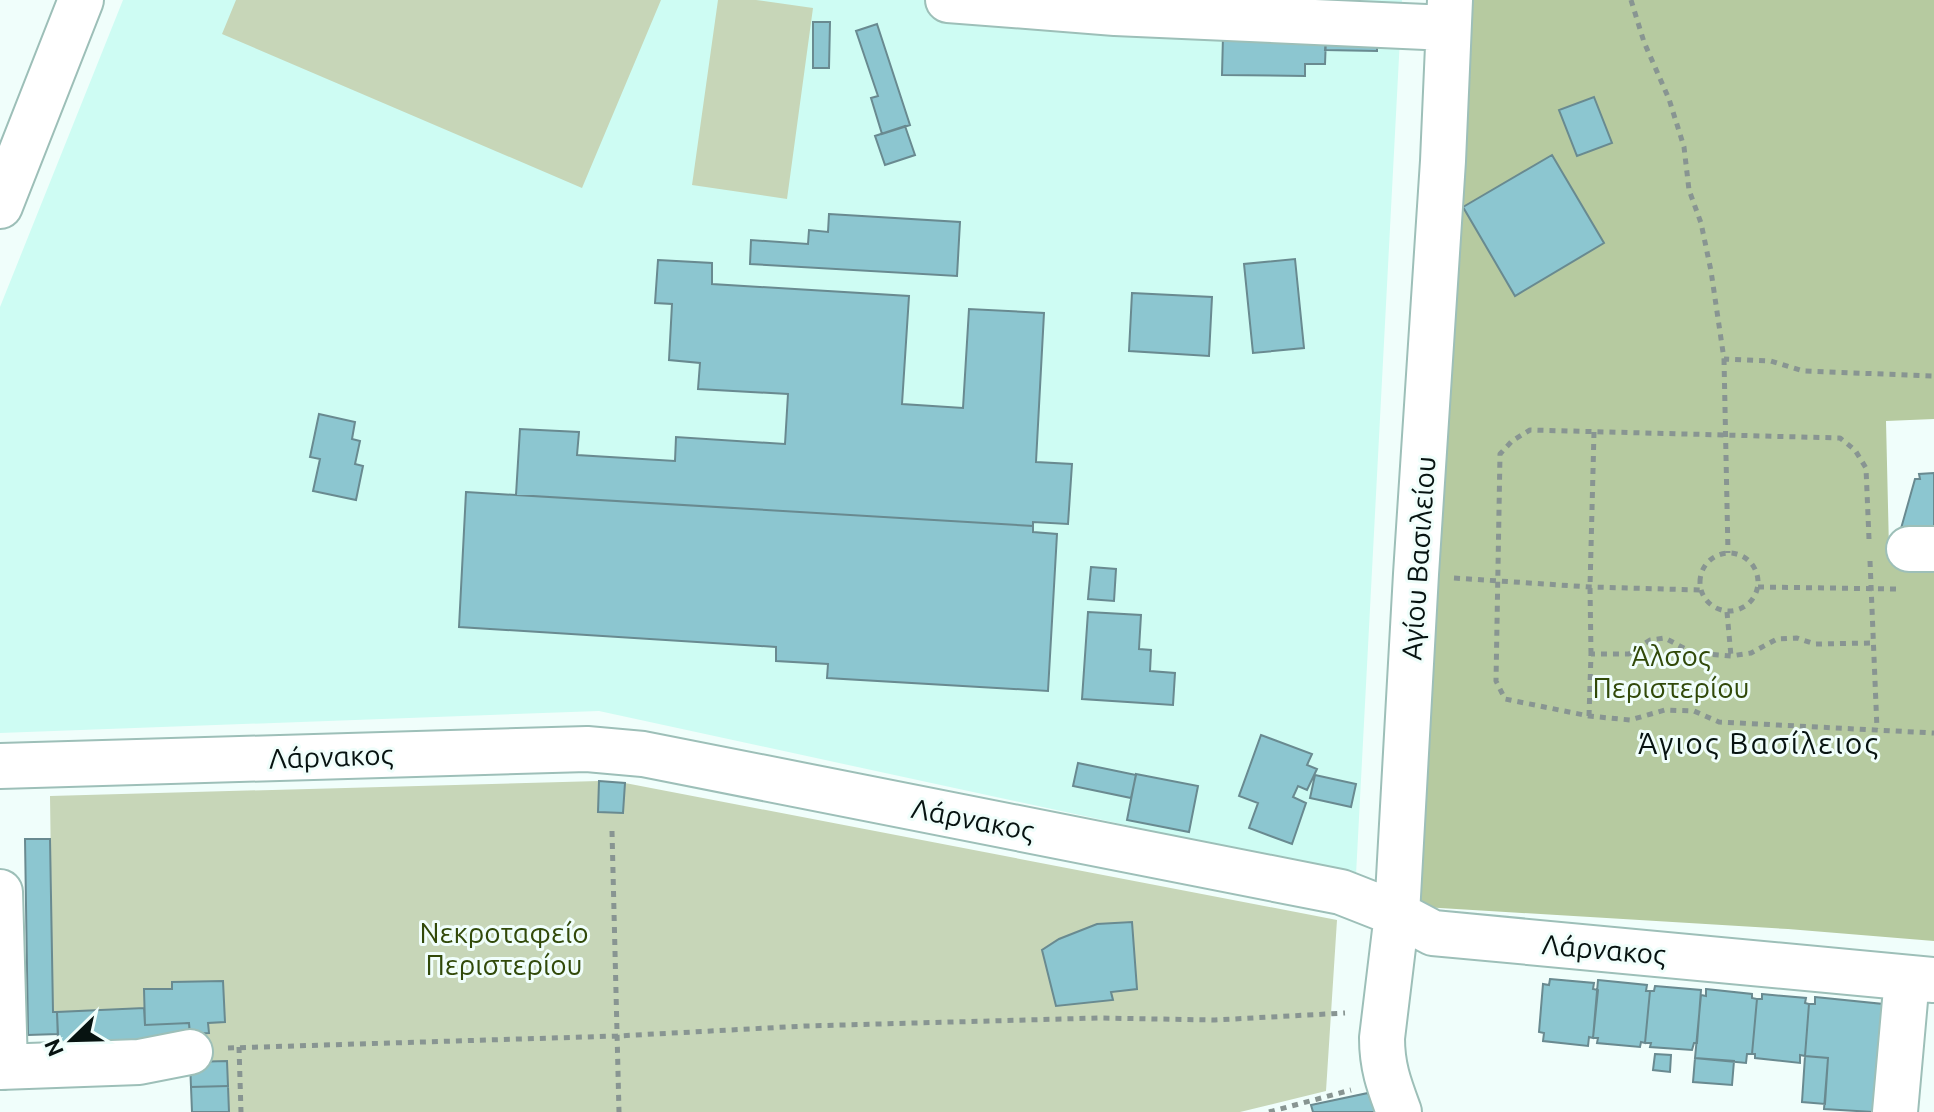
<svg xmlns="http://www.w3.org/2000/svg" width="1934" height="1112" font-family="Ubuntu,sans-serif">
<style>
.built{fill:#cefcf3}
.green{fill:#c7d6b8}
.forest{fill:#b6caa0}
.building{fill:#8cc6d0;stroke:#698a90;stroke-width:2}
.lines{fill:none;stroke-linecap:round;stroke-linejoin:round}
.minor-casing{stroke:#9dbfb8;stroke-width:48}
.path{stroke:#889592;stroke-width:5;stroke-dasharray:6 6;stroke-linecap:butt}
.minor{stroke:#fff;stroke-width:44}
.labels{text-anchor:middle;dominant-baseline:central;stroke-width:6;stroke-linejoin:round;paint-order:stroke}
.street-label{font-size:28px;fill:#071311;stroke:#f0fefb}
.park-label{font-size:28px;fill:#314909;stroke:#f0fefb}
.neighbourhood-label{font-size:30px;letter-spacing:2px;fill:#071311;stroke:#f0fefb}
</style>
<rect width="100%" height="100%" fill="#f0fefb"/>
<path class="built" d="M123 0H1402L1356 875 599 711 0 733V307Z"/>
<path class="green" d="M236 0H661L582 188 222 34Z
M718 0H756L813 8 787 199 692 185Z
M599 781 625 783 1337 920 1326 1091 1240 1112H192L189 1023 145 1025 144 1008 53 1012 50 796Z"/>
<path class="forest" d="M1462 0H1934V419L1886 421 1889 549 1934 565V941L1788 929 1407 906Z"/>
<path class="building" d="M813 22H830L829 68H813Z
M877 24 910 125 882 134 871 98 878 96 856 31Z
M1223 36 1326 38 1325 64H1305V76L1222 75Z
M1326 38 1377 39V51L1325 50Z
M1594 97 1612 143 1577 156 1559 110Z
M905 126 915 155 885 165 875 136Z
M1552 155 1604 243 1515 296 1463 207Z
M829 214 960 222 957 276 750 264 751 240 808 244 809 230 828 232Z
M1295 259 1304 348 1253 353 1244 264Z
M658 260 712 263V284L909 296 902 404 963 408 969 309 1044 313 1036 462 1072 464 1068 524 1033 522V526L516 495 520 429 579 432 577 455 675 461 676 437 785 444 788 394 698 389 700 363 669 360 672 304 655 303Z
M1132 293 1212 297 1209 356 1129 351Z
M319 414 355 422 352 439 360 441 355 464 363 466 356 500 313 491 320 459 310 457Z
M1934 473V535L1900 532 1915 479H1920L1919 474Z
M466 492 1033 526V532L1057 534 1048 691 827 678 828 664 776 661V647L459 627Z
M1091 567 1116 569 1114 601 1088 599Z
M1088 612 1141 615 1139 649 1151 650 1150 671 1175 673 1173 705 1082 699Z
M1261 735 1312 754 1307 765 1317 769 1307 790 1298 786 1293 797 1306 803 1292 844 1249 828 1258 803 1239 796Z
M1078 763 1136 775 1131 798 1073 786Z
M1136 774 1198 786 1189 832 1127 820Z
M1315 775 1356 784 1351 807 1310 798Z
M599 781 625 783 623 813 598 812Z
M25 839H50L53 1012H57L58 1034 28 1035Z
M1132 922 1137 989 1111 992 1113 1000 1056 1006 1042 950 1059 939 1097 924Z
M1550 979 1594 983 1593 989 1598 990 1593 1038 1589 1037 1588 1046 1543 1041 1544 1033 1539 1032 1543 984 1549 985Z
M1598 980 1647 985 1646 991H1650L1645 1043 1641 1042 1640 1047 1597 1043 1598 1038H1593Z
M223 981 225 1022 208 1023 209 1033 190 1034 189 1023 145 1025 144 989H172V982Z
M1655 986 1701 990 1697 1043H1694L1692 1050 1650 1047 1651 1043H1645L1650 991H1654Z
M1706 989 1752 994V998L1757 999 1752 1054H1747L1746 1063 1695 1058 1701 995 1706 996Z
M1762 994 1806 998 1805 1003 1809 1004 1805 1056 1800 1055V1063L1755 1058V1054H1752L1757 999H1762Z
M1815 997 1883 1004 1873 1112 1824 1109 1828 1058 1805 1056 1809 1004H1815Z
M144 1008 145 1025 189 1023 190 1039 58 1043 57 1012Z
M1655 1054 1671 1055 1670 1072 1653 1070Z
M1805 1056 1828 1058 1825 1104 1802 1102Z
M1695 1058 1734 1061 1732 1085 1693 1082Z
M227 1061 228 1086 191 1087 190 1062Z
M228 1086 229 1112H192L191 1087Z
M1368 1093 1376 1112H1313L1311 1105Z"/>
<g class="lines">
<defs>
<path id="minor" d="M948 0 1115 13 1448 28
M0 206 81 0
M1909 549H1934
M0 766 587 749 643 754 1341 892 1397 914 1433 933 1934 980
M0 892 5 1067
M0 1067 139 1062 190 1052
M1399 1112C1389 1085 1382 1067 1382 1038L1397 914 1416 574 1443 161 1450 0
M1895 1112 1907 978"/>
</defs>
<use href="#minor" class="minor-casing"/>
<path class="path" d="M1631 0 1644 42 1669 99 1684 147 1689 190 1701 223 1711 271 1724 359 1771 361 1803 371 1934 376
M1724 359 1728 553
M1869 539 1866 468 1855 450 1840 438 1530 430 1512 441 1500 454 1496 681 1505 699 1589 716 1630 720 1665 710 1694 711 1719 722 1934 733
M1700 582a29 29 0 1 1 58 0a29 29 0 1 1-58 0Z
M1870 561 1877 729
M1454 578 1590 587 1700 590
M1758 587 1897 589
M1727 612 1731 656
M1591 654 1590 587 1594 432
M1589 716 1591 654H1629L1650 640 1665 638 1693 653 1731 656 1751 653 1777 639 1797 638 1815 644 1874 643
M612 831 619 1112
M239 1047 241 1112
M228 1048 617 1036 805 1026 1099 1018 1215 1020 1345 1013
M1269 1112 1351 1090"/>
<use href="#minor" class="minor"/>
</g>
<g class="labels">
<g class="street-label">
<text transform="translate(1418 558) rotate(-86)">Αγίου Βασιλείου</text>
<text transform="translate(331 756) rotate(-2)">Λάρνακος</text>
<text transform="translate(973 819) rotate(11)">Λάρνακος</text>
<text transform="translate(1604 949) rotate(5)">Λάρνακος</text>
</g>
<g class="park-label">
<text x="1671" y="655">Άλσος<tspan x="1671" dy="32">Περιστερίου</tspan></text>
<text x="504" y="932">Νεκροταφείο<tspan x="504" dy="32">Περιστερίου</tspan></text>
</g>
<g class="neighbourhood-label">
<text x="1759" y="743">Άγιος Βασίλειος</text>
</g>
</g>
<g transform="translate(72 1040) rotate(247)" stroke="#f0fefb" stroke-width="6" paint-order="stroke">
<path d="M0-6L14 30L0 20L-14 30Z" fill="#071311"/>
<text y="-12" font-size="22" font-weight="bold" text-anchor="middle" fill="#071311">N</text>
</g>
</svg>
